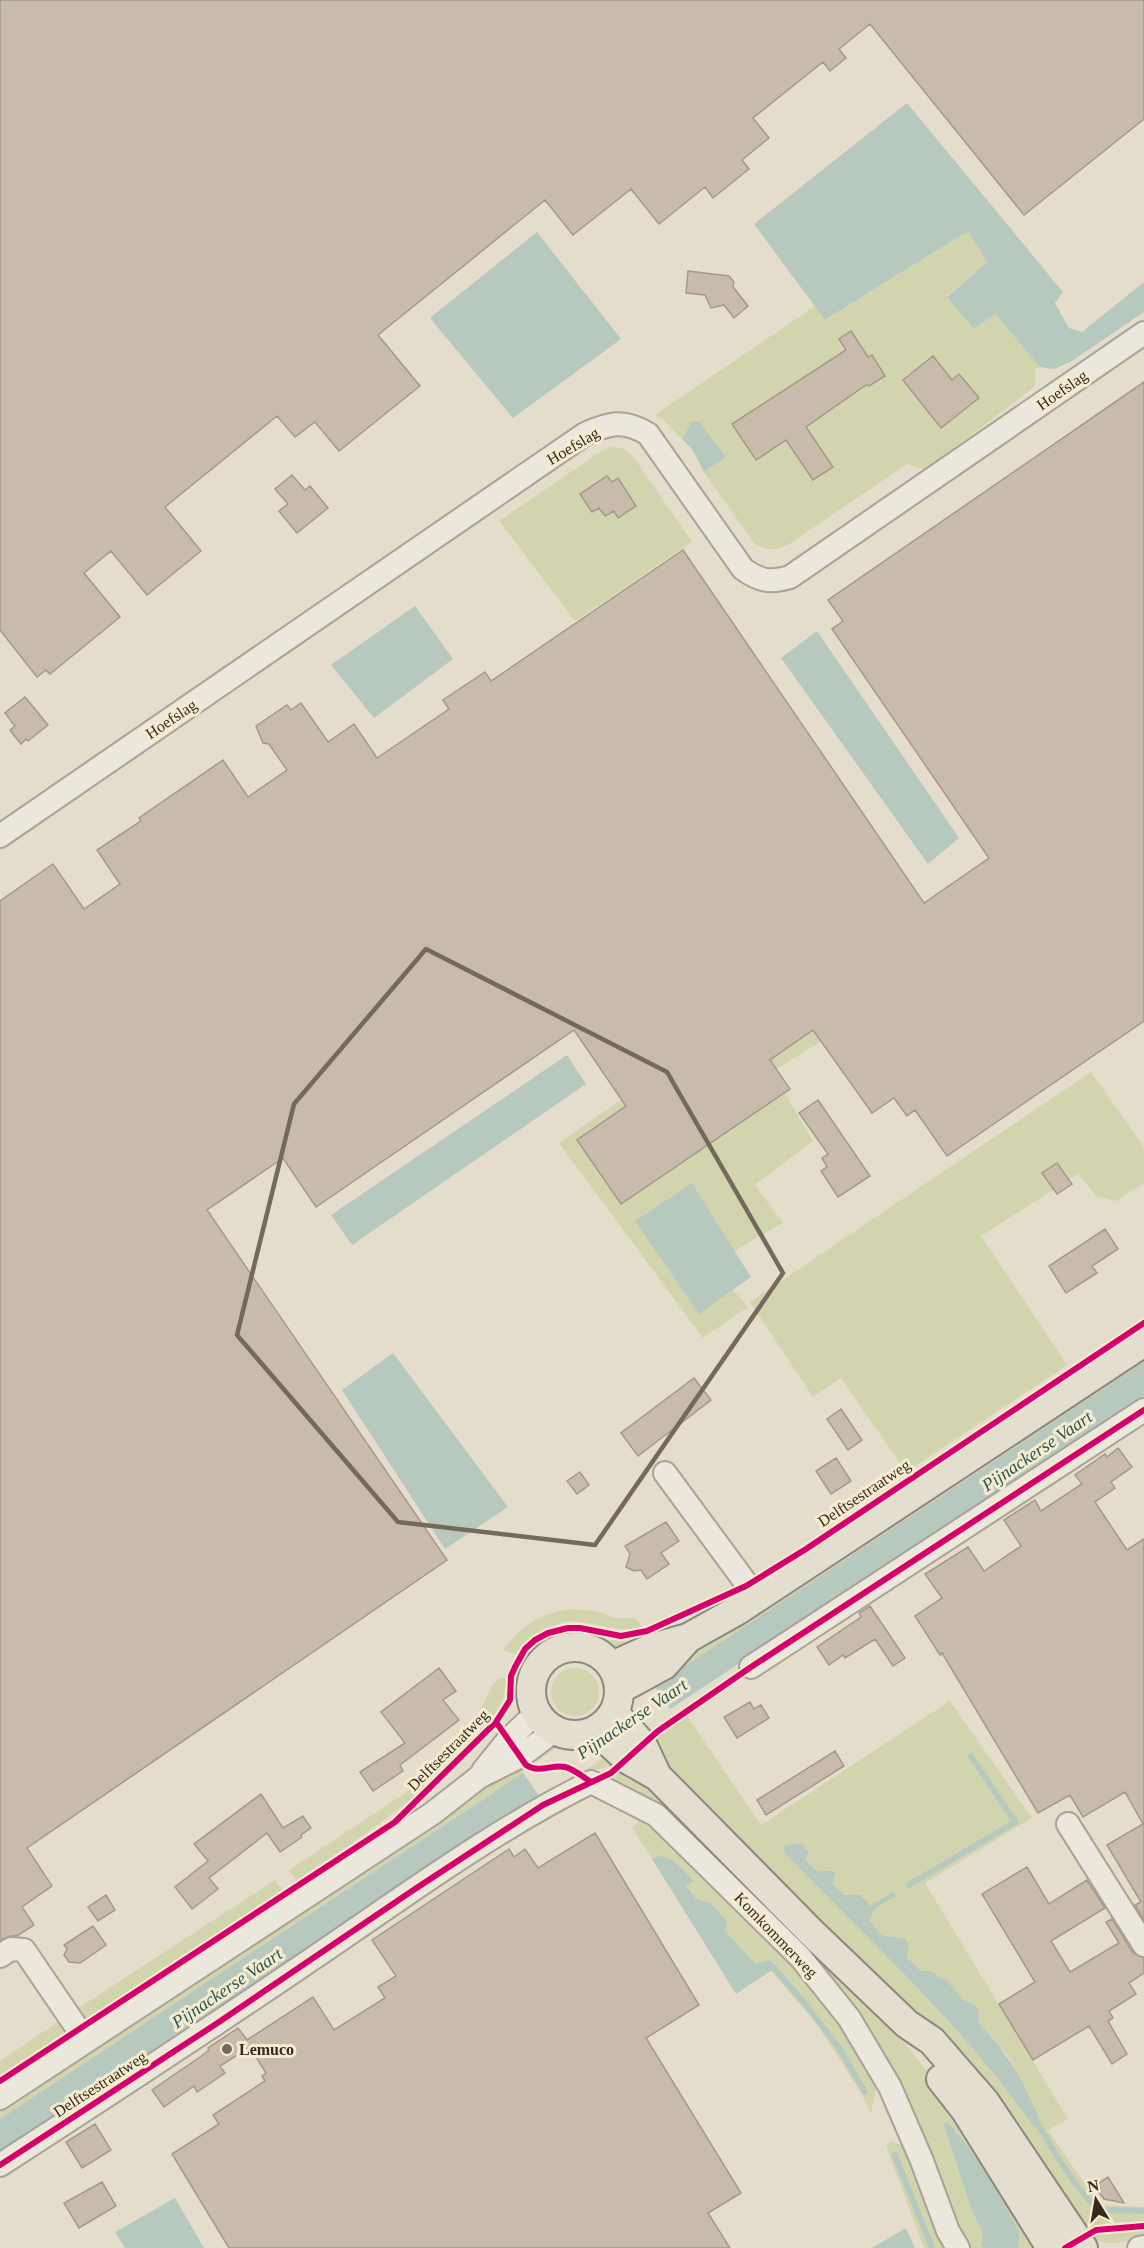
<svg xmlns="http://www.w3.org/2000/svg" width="1144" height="2248" font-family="Georgia,serif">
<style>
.green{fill:#d2d4ae;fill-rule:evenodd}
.water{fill:#b7c9bf}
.pier{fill:#e4ddcc}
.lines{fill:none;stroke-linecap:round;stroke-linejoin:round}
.stream{stroke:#b7c9bf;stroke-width:6}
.building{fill:#c8bbac;stroke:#a4998b;stroke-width:1.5}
.minor-casing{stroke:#a9a295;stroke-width:26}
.major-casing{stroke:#8e877c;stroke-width:32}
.minor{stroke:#ece7dd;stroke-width:22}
.major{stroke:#e3decf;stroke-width:28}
.cycleway-casing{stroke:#f5ecd0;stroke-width:10}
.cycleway{stroke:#d6006c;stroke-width:6}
.marked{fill:none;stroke:#74695a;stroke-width:4.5;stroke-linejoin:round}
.poi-dot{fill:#74695a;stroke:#f5ecd0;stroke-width:2}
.labels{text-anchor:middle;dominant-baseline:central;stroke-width:6;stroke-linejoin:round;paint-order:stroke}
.street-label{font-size:16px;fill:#372a1d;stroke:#f5ecd0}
.poi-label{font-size:16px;font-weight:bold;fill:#372a1d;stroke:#f5ecd0;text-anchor:start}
.water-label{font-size:18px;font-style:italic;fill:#2c5756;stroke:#f5ecd0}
</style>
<rect width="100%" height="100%" fill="#e4ddcc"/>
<path class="green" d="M968 231 987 262 947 296 995 314 1040 367 1035 370 1036 381 1033 388 925 470 907 464 788 545C774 551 767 551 754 543L704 472 726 457 692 421 682 439 663 419 655 415 815 306 826 320Z
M613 447 622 448 632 455 692 542 575 621 499 521 603 450Z
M820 961 858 1018 772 1072 813 1141 755 1185 783 1223 734 1251 692 1183 699 1313 733 1290 748 1307 703 1338 559 1143Z
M1091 1072 1144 1147V1183L1116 1201 1097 1197 1078 1174 981 1236 1067 1365 906 1472 841 1378 813 1397 750 1302Z
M1144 1354V1362L655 1686 675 1664Z
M722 1603 704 1617 611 1652C582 1641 574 1634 544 1650L539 1644C575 1619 593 1644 628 1641 656 1638 696 1615 722 1603Z
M571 1609 595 1611 617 1618H635L642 1627C617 1633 605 1625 581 1622 555 1619 530 1633 516 1654L503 1650C524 1624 538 1614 571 1609Z
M551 1692a24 24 0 1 1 48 0a24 24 0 1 1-48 0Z
M501 1678H506L504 1697 497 1711 433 1778 427 1771 473 1724 493 1684Z
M950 1701 1032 1818 925 1883 1068 2119 1048 2130 1097 2202 1102 2205 1144 2207V2221L1106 2223 1085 2232 892 1992 679 1780 650 1744 687 1716 761 1825ZM783 1848 809 1854 806 1860C824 1878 818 1868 835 1872L831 1884C844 1895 846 1896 863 1896L871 1906 893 1893 895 1896 876 1908 869 1920 882 1935 892 1936 907 1957 920 1970 928 1971 949 1983 962 1999 974 2004C978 2012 978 2019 982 2027L1009 2057 1031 2099V2123C960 2022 868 1940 783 1851Z
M561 1743 573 1744 619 1761C599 1777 558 1766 534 1763L531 1761 556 1744Z
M520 1763 525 1769 569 1781 567 1785 0 2152 540 1796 495 1791 0 2119V2110L294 1917Z
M627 1767 658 1793 891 2025 939 2087 1045 2248H965L870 2036 610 1780Z
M426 1779 429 1783C388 1820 343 1850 296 1880L289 1870Z
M644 1816 818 1990 876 2076V2088L871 2114 861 2093 817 2024 771 1971 778 1966 774 1962 765 1961 760 1964H756L725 1931 726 1921 710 1903 696 1900 686 1886 694 1882C683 1871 668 1850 652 1859L632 1828Z
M275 1880 282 1890 81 2022 74 2011Z
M62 2019 70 2029 0 2075V2061Z
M891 2141 904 2146 950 2248H924L886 2146Z
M1144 2229V2236C1124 2242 1109 2248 1090 2237L1108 2231Z"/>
<path class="water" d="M907 103 1063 292 1055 303 1069 328 1082 332 1144 282V312L1072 361 1054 369 1040 367 995 314 974 329 947 297 987 262 968 231 825 320 754 224Z
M537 232 621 339 513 418 430 318Z
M692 421H699L726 457 704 472 692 449 682 439Z
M415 606 453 659 374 718 331 665Z
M817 631 959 838 928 864 781 658Z
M567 1055 586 1084 352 1245 331 1215Z
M692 1183 751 1277 699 1314 635 1221Z
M393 1353 508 1507 445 1549 342 1390Z
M1144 1362V1396L0 2152V2119Z
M792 1844H801L809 1852 806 1860C824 1879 818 1867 836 1872L832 1884 845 1895H861L871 1906 893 1892 896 1896 876 1908 869 1920 882 1935 905 1939 909 1944 907 1957 920 1970 933 1972 942 1979 947 1980 962 1999 974 2004 978 2009 979 2021 982 2027C1010 2055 1027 2087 1041 2124L1036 2128 1031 2123C960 2022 868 1940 783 1851L784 1846Z
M660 1856C674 1857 685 1872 694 1881L686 1886 696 1899 710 1903 727 1921 725 1931 756 1964 769 1960 778 1966 736 1994 652 1859Z
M946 2122C961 2130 1015 2217 1019 2234 1020 2239 1019 2244 1018 2248H984L981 2245 983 2233 972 2211 944 2126Z
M175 2198 204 2248H125L115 2232Z
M906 2228 915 2248H872Z"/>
<path class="pier" d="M653 1684 673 1713 541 1799 522 1771Z"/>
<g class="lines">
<path class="stream" d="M909 1885 1015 1822 971 1756
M773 1967 802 2000 839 2048 865 2092
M1036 2121C1047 2140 1084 2203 1101 2210L1144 2211
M895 2155 932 2248"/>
</g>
<path class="building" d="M0 0H1144V119L1024 215 870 24 839 49 846 58 830 71 823 62 753 118 769 138 742 160 749 169 713 198 705 187 659 224 631 189 573 235 545 200 378 335 420 386 339 451 315 422 295 437 277 416 165 507 201 551 147 595 111 551 84 573 120 617 50 674 46 670 37 677 0 630Z
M688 271 729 276 734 282 733 287 748 306 734 318 724 305 711 308 705 295 686 293Z
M851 331 868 357 872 355 885 376 869 386 866 385 806 427 833 467 813 480 786 440 756 460 732 424 846 350 839 339Z
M933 356 952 380 959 374 979 398 941 428 903 380Z
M1144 382V1021L947 1156 915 1110 907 1116 894 1098 872 1113 813 1030 770 1060 790 1089 621 1204 577 1140 626 1106 574 1030 316 1207 283 1158 207 1210 447 1560 27 1848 52 1886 22 1907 34 1925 17 1936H11L0 1940V901L53 864 84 909 120 884 97 850 141 821 139 818 223 760 248 797 287 770 269 744 263 743 256 726 287 705 291 710 301 703 328 742 354 724 377 758 449 709 443 700 485 672 491 681 683 550 924 903 989 858 832 629 843 621 828 600Z
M292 475 305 490 310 486 328 508 297 533 279 511 288 504 275 489Z
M607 476 612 482 618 478 636 506 618 518 614 511 605 516 599 508 592 512 580 494Z
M25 697 48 725 28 741 26 739 21 744 10 730 15 726 5 713Z
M818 1100 870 1176 838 1197 821 1171 827 1167 822 1158 828 1154 799 1113Z
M1057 1163 1072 1184 1057 1194 1042 1173Z
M1105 1229 1118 1249 1092 1266 1097 1273 1066 1293 1049 1266Z
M694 1378 711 1400 638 1456 621 1433Z
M841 1409 862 1440 848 1450 827 1419Z
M1118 1448 1132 1467 1111 1482 1115 1488 1095 1502 1127 1550 1144 1539V1920L1135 1905 1141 1902 1107 1845 1143 1824 1125 1792 1083 1817 1070 1795 1038 1813 942 1653 940 1655 915 1616 942 1598 925 1574 968 1547 984 1571 1021 1546 1004 1520 1035 1500 1041 1511 1082 1484 1075 1475 1105 1454 1107 1457Z
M836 1458 851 1481 831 1494 816 1471Z
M580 1472 589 1485 577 1494 567 1481Z
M666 1522 679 1541 661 1553 669 1564 647 1579 641 1570 634 1571 626 1567 630 1554 625 1546Z
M870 1606 905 1658 893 1666 875 1639 845 1658 843 1655 829 1665 817 1647 861 1617 859 1613Z
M439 1668 456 1691 443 1700 459 1720 400 1765 403 1771 373 1791 360 1772 405 1743 381 1712Z
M750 1702 754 1709 761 1705 769 1718 737 1738 724 1717Z
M835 1751 844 1766 766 1815 757 1800Z
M261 1794 283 1828 303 1816 311 1828 301 1835 302 1837 280 1852 267 1833 209 1878 218 1889 192 1909 175 1887 208 1861 194 1844Z
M595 1833 699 2005 646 2038 741 2193 708 2213 730 2248H229L172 2154 219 2124 213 2115 265 2081 262 2076 266 2073 250 2047 220 2066 225 2073 197 2092 194 2086 164 2107 152 2090 200 2057 209 2050 208 2048 238 2028 247 2040 313 1997 334 2030 385 1998 378 1987 396 1976 372 1940 509 1849 514 1857 525 1849 538 1868Z
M1027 1867 1049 1904 1087 1880 1105 1908 1051 1941 1070 1972 1119 1943 1106 1922 1112 1919 1133 1953 1144 1958V1973L1129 1983 1136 1994 1109 2011 1113 2018 1108 2021 1127 2054 1112 2064 1089 2026 1033 2060 999 2004 1035 1982 982 1894Z
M106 1895 115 1910 98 1921 88 1907Z
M93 1926 106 1945 80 1963 69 1962 64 1955 67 1949 64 1945Z
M95 2124 111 2150 82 2168 66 2142Z
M1108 2177 1124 2203 1104 2199 1094 2186Z
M102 2182 116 2206 79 2228 64 2203Z"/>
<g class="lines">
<defs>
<path id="minor" d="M0 836 585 434C609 423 624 419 648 434L743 569C760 581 770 583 790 577L1144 333
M665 1473 757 1598
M751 1667 1144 1410
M483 1771 508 1740 536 1713
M1068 1824 1144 1945
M0 1956 11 1949 24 1950 86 2041
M0 2098 433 1813 479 1777 521 1756 554 1731
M0 2165C105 2097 211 2028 315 1957 405 1896 494 1830 591 1782L656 1815 801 1958 849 2018 890 2087 922 2161 948 2231 958 2248
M1139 2248 1144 2247"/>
<path id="major" d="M531 1691a44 44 0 1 1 88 0a44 44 0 1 1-88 0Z
M612 1666 652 1648 688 1638 738 1610 1144 1342
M620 1689 664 1665 688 1638
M614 1713 642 1744 657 1776
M596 1730 627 1759 657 1776 811 1932 907 2024 932 2041 985 2102 1083 2248
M941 2079 966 2111 1051 2248"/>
</defs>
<use href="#minor" class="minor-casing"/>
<use href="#major" class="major-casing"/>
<use href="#minor" class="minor"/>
<use href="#major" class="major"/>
<defs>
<path id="cycleway" d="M496 1722 526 1765C540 1774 551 1764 565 1767 574 1769 583 1777 591 1782
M0 2081 395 1822 496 1722 510 1700 511 1676 515 1667 525 1649 535 1640 548 1633 568 1628H580L621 1636 647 1631 746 1586 806 1549 1144 1323
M0 2165 216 2024 412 1891 543 1805 611 1773 658 1731 751 1667 1144 1410
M1065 2248 1096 2230 1144 2226"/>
</defs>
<use href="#cycleway" class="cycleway-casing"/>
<use href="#cycleway" class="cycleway"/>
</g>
<path class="marked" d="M426 949 667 1072 783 1273 595 1545 398 1522 237 1335 294 1104Z"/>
<circle class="poi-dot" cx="227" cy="2049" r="6"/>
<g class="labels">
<g class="street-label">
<text transform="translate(1062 390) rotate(-35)">Hoefslag</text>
<text transform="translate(573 446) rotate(-31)">Hoefslag</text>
<text transform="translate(171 719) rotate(-34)">Hoefslag</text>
<text transform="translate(864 1493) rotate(-34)">Delftsestraatweg</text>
<text transform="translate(448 1750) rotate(-45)">Delftsestraatweg</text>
<text transform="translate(776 1935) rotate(46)">Komkommerweg</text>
<text transform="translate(100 2084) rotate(-33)">Delftsestraatweg</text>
</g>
<g class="poi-label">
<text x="239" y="2049">Lemuco</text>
</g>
<g class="water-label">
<text transform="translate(1037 1451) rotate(-34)">Pijnackerse Vaart</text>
<text transform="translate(632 1719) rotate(-34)">Pijnackerse Vaart</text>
<text transform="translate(227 1988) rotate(-34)">Pijnackerse Vaart</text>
</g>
</g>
<g transform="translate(1096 2200) rotate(349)" stroke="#f5ecd0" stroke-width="4.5" paint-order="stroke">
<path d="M0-4.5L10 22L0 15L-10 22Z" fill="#372a1d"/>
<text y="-9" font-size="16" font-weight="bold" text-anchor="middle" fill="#372a1d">N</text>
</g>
</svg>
